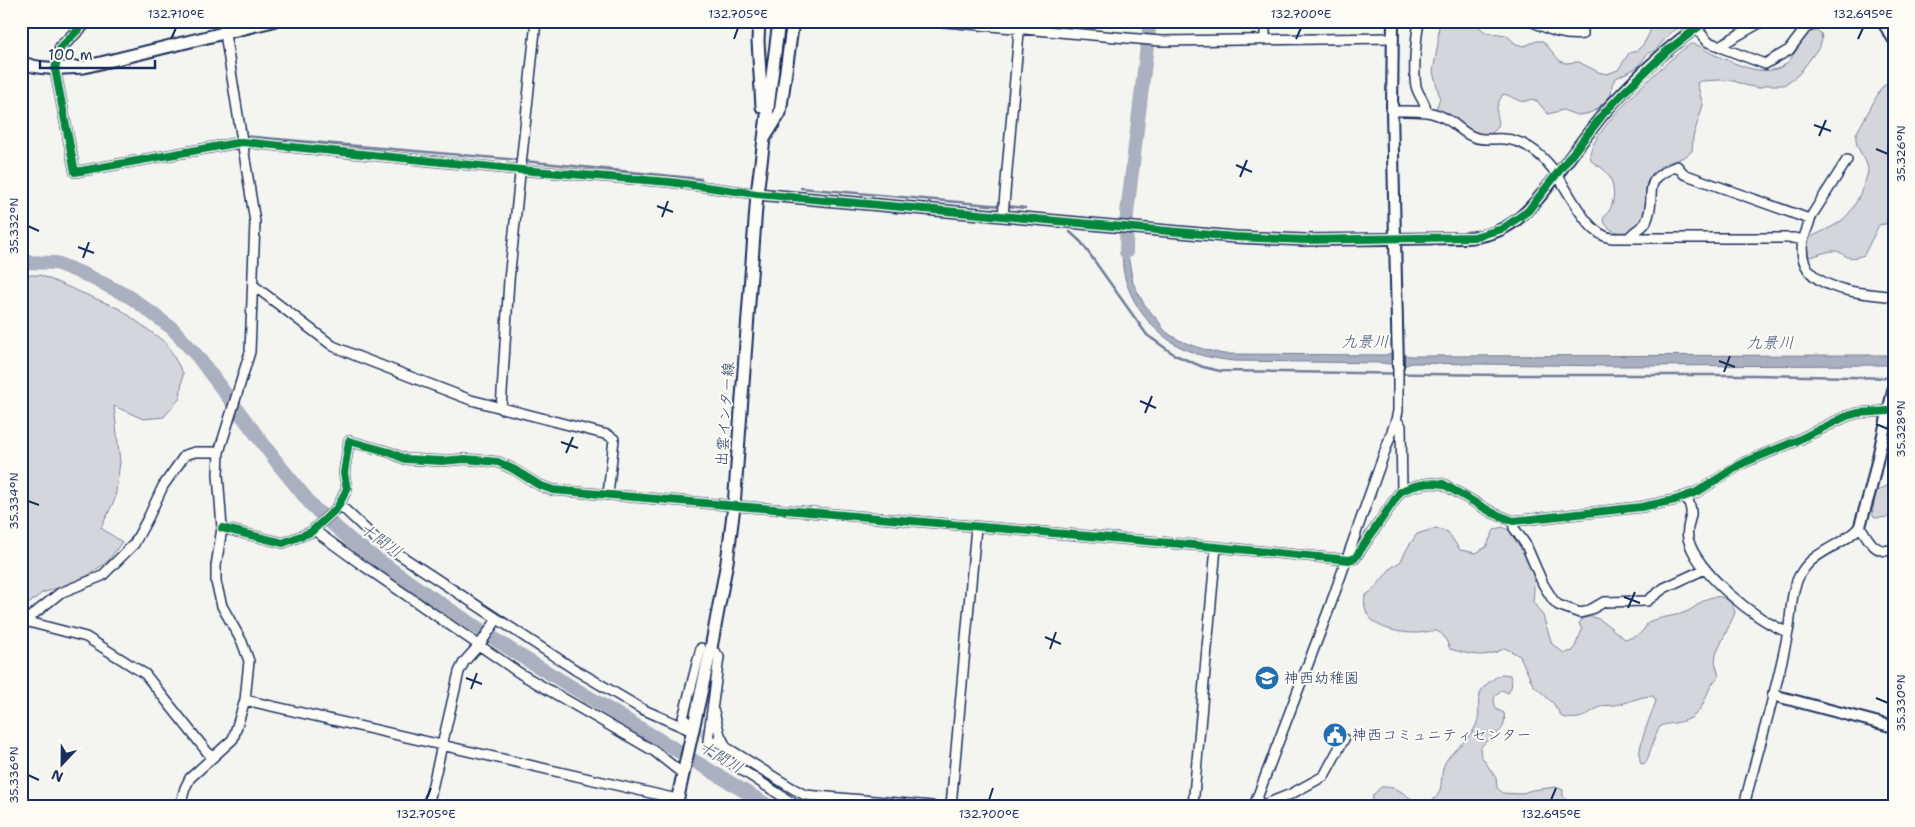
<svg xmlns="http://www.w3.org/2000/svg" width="1915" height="827" font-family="'Shantell Sans','Klee One',sans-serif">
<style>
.green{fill:#d4d6db;stroke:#78829c}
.water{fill:#aab0bf;stroke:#717c98}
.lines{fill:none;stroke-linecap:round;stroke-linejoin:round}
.stream{stroke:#717c98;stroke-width:2.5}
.river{stroke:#aab0bf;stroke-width:14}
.minor-tunnel{stroke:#c9cdd4;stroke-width:9;stroke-dasharray:9 4.5;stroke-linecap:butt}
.minor-casing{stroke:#1b2f5e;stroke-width:12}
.tertiary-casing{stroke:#1b2f5e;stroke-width:14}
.secondary-casing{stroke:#1b2f5e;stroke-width:15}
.minor{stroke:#fdfcf7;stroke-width:9}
.tertiary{stroke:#fdfcf7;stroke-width:10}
.secondary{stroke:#fdfcf7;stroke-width:11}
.cycleway-casing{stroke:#fdfcf7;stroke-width:11}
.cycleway{stroke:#00873e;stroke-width:8}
.ticks{fill:none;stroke:#1b2f5e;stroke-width:2}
.labels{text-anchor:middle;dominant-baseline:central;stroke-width:4;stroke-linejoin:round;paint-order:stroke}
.street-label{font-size:15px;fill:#1b2f5e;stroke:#fdfcf7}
.poi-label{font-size:15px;fill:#1b2f5e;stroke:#fdfcf7;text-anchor:start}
.water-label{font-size:16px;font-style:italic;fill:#46567b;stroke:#fdfcf7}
.neatline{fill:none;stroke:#1b2f5e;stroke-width:2}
.ticks-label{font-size:12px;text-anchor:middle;fill:#1b2f5e}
</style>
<rect width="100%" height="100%" fill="#f4f4f1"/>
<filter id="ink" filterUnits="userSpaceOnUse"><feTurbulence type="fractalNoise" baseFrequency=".02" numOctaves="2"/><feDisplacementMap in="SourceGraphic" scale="10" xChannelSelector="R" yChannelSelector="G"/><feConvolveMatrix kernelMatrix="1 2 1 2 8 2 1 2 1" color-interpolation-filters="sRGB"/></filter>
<g filter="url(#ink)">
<path class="green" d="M1439 21H1472L1485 32 1506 35 1516 44 1524 46 1537 41H1543L1560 61 1565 63 1579 62 1598 72 1607 74 1618 70 1629 53 1636 51 1643 45 1649 34 1653 21H1691L1670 33 1655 51 1648 53 1638 67 1616 78 1612 84 1611 95 1596 110 1587 114 1577 115 1563 110 1548 114 1537 101 1531 99C1519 106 1515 96 1503 94 1500 99 1496 107 1497 113 1497 118 1501 122 1497 128 1484 148 1447 121 1436 109L1440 98 1433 72 1438 43Z
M1816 31 1821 33 1822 40 1819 47 1799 74 1784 85H1766L1759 88 1748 86 1734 81 1721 80 1701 81 1697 83 1703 105 1693 137 1692 151C1682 162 1666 160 1658 169 1655 173 1648 180 1647 185 1646 194 1649 204 1647 213 1641 233 1613 241 1603 220 1604 216 1607 214 1609 211 1617 199 1614 177 1603 169 1597 164 1591 164 1590 156 1588 133 1671 56 1691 44 1701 44 1706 52 1715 55 1738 64 1773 84 1792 57 1798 48 1802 40 1809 32Z
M1894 79V220L1885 224 1879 225 1864 255C1842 263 1846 250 1832 251 1825 252 1817 255 1811 257L1807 255V239C1838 223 1848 224 1862 189 1864 183 1868 176 1868 170 1867 156 1854 151 1856 134L1882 87Z
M21 275H40L120 309 166 343 183 373 180 398 164 417 143 419 114 406 120 462 115 499 101 528 122 542 108 561 82 580 42 593 22 609Z
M1894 482V517L1875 518 1872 514 1876 492Z
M1502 527C1507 529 1512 531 1516 535 1532 552 1536 580 1533 602L1543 616 1552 644 1564 653 1573 651 1582 630 1579 623C1593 605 1612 631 1625 639 1638 637 1643 633 1648 622 1662 616 1677 617 1690 610 1694 608 1698 604 1703 601 1717 592 1732 597 1735 613L1716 654 1715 662 1719 676C1705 689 1707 704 1695 715 1684 725 1664 722 1660 727 1656 731 1649 756 1646 763L1641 764C1635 749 1651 716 1656 701L1653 696C1639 696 1629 703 1615 705 1611 706 1607 705 1603 706 1585 713 1585 722 1562 717L1553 703 1533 685 1520 656 1505 648C1486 659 1471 655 1450 649 1447 642 1444 633 1436 631 1431 630 1423 633 1417 633 1393 633 1360 626 1365 596L1374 589 1391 568 1401 561 1408 547 1417 534 1436 528 1448 532 1460 550 1476 553 1486 547 1494 530Z
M1502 674 1510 675C1512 682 1513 686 1508 693L1502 690C1493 696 1493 698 1496 709L1504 713C1508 736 1487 735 1480 749L1481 756 1496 778 1497 788 1503 793 1520 794 1532 790 1556 787 1563 790V796L1571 806H1368L1372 802 1373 795 1381 787C1387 787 1394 787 1400 791 1409 796 1415 805 1427 802 1447 797 1438 776 1445 763 1450 752 1465 743 1473 731 1483 714 1476 709 1480 694 1483 685 1494 678 1502 674Z"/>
<path class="water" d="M1124 233H1129L1127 250 1133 283 1144 304 1160 323C1165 340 1208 351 1224 354L1385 355 1392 353 1411 356 1894 355V365L1610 366 1412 363 1403 366 1383 363 1234 361C1218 359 1203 357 1189 351 1156 338 1128 303 1123 268 1122 256 1123 245 1124 233Z"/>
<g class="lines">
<path class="stream" d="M243 136 519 160
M524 161 701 179
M801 188 1002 206
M1007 206 1025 208
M1070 232 1081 242 1147 335 1175 355 1203 367 1220 371 1500 375H1757L1894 378"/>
<path class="river" d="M1126 252 1127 213 1150 21
M21 262 56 263 86 275 130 297 173 329 198 357 279 465 314 508 353 542 419 589 519 655 769 806"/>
<path class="minor-tunnel" d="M689 723 713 740"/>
<defs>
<path id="minor" d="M934 21 1161 41 1393 38
M1265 21V40
M1419 21C1416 38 1413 70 1416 86 1418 96 1426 101 1426 112
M1531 21C1549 29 1563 37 1583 34V21
M1696 28 1708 42 1719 46 1763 21
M1719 46 1725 49 1765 64 1789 50 1805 29 1818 21
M55 69 75 172 242 142 521 170 670 182 757 194
M1392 111C1412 111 1431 109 1448 120 1457 125 1464 134 1474 137 1483 141 1494 138 1504 139 1523 140 1540 153 1552 168 1568 187 1586 237 1613 238H1794L1803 240C1794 292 1860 292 1894 297
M1003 216 1020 21
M1630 237C1634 230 1642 229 1646 222 1659 194 1637 181 1677 166L1684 174 1692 177 1809 219
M1803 240 1812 215 1847 160
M253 285 333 346 359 357 471 400 608 435 614 439 608 495
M501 409 509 280 536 21
M1396 420 1401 426 1402 491
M1687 497C1689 503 1692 509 1691 515 1689 524 1686 530 1688 538 1695 571 1757 622 1788 632
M339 504 377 540 574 669 642 709 692 731
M1513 521 1514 528 1526 545 1543 584 1553 600 1558 605 1580 613 1588 611 1604 602 1647 601 1664 588 1705 569
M222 528 283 543 311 532 337 508 347 489 344 473 349 441 389 452 405 459 442 461 465 459 498 462 513 469 539 485 553 490 1216 547 1349 560 1355 558 1400 492C1412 485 1430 482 1443 484L1493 513 1513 521 1641 507 1675 500 1697 492 1743 463 1796 441 1847 416 1858 413 1888 411
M314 530 358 562 521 674 654 751 683 774
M21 620 86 637 145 674 212 758
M25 621 60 593 102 576 134 544 149 516 163 486 185 455 195 452H219
M716 653 719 657 708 741 709 746 713 751 797 806
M245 700 677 799
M714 712 720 735 726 747
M687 722 683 718 701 648
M716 741 792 788 805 795 932 806
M180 806 185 788 190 778 233 739 245 700 249 661 242 642 222 606 216 582V566L222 528 218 474 219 452 250 352 255 222 223 21
M428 806 459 672 464 662 481 643 497 619
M951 806 976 527
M1193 806 1216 547
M1254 806 1329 609 1396 420 1398 411V366
M1261 806 1291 794 1324 776 1344 739
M1744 806C1758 748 1777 691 1788 632 1792 613 1790 590 1801 573 1814 550 1844 546 1860 526 1868 539 1875 556 1894 549"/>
<path id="tertiary" d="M1393 21 1392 111 1398 366
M1882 21 1894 40
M55 69 61 47 87 21
M757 194 1235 237 1304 240 1465 238C1512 236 1531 208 1558 174 1573 153 1588 133 1604 113 1634 79 1668 46 1706 21
M1860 526 1871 488 1894 386
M1773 695 1894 727"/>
<path id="secondary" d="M759 21 758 41 762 107
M21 62C41 71 63 68 84 67L273 21
M765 137 780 113 793 21
M676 806 711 648 727 562 734 506 757 194 779 21"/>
</defs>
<use href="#minor" class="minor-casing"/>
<use href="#tertiary" class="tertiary-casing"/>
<use href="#secondary" class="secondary-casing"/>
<use href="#minor" class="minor"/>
<use href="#tertiary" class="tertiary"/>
<use href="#secondary" class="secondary"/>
<defs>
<path id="cycleway" d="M87 21 61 47 55 69 75 172 242 142 521 170 670 182 757 194 1235 237 1304 240 1474 237 1502 229 1528 211 1604 113 1622 94 1667 51 1706 21
M222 528 283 543 311 532 337 508 347 489 344 473 349 441 389 452 405 459 442 461 465 459 498 462 513 469 539 485 553 490 1216 547 1349 560 1355 558 1400 492C1412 485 1430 482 1443 484L1493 513 1513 521 1641 507 1675 500 1697 492 1743 463 1796 441 1847 416 1858 413 1888 411"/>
</defs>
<use href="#cycleway" class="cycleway-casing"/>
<use href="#cycleway" class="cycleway"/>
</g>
</g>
<path class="ticks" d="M171 39 176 28M734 39 738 28M1296 39 1301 28M1858 39 1863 28M1814 125 1831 131M1819 136 1826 120M1876 149 1888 154M1236 165 1252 172M1240 177 1247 160M657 206 673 212M662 217 668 201M28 226 39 231M78 247 94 253M83 258 89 242M1719 361 1735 367M1724 372 1730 356M1140 401 1156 408M1145 413 1152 396M1876 424 1888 429M561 442 578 448M566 453 573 437M28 501 39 505M1624 597 1640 603M1628 608 1635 592M1045 637 1061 644M1050 649 1056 632M466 678 482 684M471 689 477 673M1876 698 1888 703M28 775 39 780M426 800 431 788M989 800 993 788M1551 800 1556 788"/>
<defs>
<symbol id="school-disc" viewBox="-11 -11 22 22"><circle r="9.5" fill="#1f6fb2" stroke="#fdfcf7"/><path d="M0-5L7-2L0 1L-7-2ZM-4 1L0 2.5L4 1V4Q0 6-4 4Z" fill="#fff"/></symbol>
<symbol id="civic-disc" viewBox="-11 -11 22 22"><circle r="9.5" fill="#1f6fb2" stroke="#fdfcf7"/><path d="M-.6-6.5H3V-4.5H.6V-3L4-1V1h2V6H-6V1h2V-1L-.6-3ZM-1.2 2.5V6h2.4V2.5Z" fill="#fff"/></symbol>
</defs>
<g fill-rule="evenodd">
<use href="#school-disc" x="1253" y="664" width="28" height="28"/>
<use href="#civic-disc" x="1321" y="721" width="28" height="28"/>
</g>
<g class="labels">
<g class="street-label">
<text transform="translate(725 414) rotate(-86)">出雲インター線</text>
</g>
<g class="poi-label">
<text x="1284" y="678">神西幼稚園</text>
<text x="1352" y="735">神西コミュニティセンター</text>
</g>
<g class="water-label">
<text x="1365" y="341">九景川</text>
<text x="1770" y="342">九景川</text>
<text transform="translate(381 540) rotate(35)">十間川</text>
<text transform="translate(721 757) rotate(31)">十間川</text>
</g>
</g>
<rect width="1915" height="827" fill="none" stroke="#fdfcf7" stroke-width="55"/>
<g transform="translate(62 764) rotate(202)" stroke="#fdfcf7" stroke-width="4" paint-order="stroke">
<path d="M0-4L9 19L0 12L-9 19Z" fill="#1b2f5e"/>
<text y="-8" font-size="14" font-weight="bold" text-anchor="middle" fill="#1b2f5e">N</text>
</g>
<path d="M40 60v8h115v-8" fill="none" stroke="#1b2f5e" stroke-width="2.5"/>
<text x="48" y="60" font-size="15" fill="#1b2f5e" stroke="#fdfcf7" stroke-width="4" paint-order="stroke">100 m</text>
<rect x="28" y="28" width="1860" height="772" class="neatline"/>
<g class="ticks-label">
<text x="176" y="18">132.710°E</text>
<text x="738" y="18">132.705°E</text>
<text x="1301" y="18">132.700°E</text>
<text x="1863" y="18">132.695°E</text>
<text transform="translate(1901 154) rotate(-90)" y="4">35.326°N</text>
<text transform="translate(14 226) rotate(-90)" y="4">35.332°N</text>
<text transform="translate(1901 429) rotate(-90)" y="4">35.328°N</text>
<text transform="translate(14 501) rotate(-90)" y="4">35.334°N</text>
<text transform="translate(1901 703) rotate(-90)" y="4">35.330°N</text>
<text transform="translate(14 775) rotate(-90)" y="4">35.336°N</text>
<text x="426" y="818">132.705°E</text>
<text x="989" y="818">132.700°E</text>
<text x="1551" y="818">132.695°E</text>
</g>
</svg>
